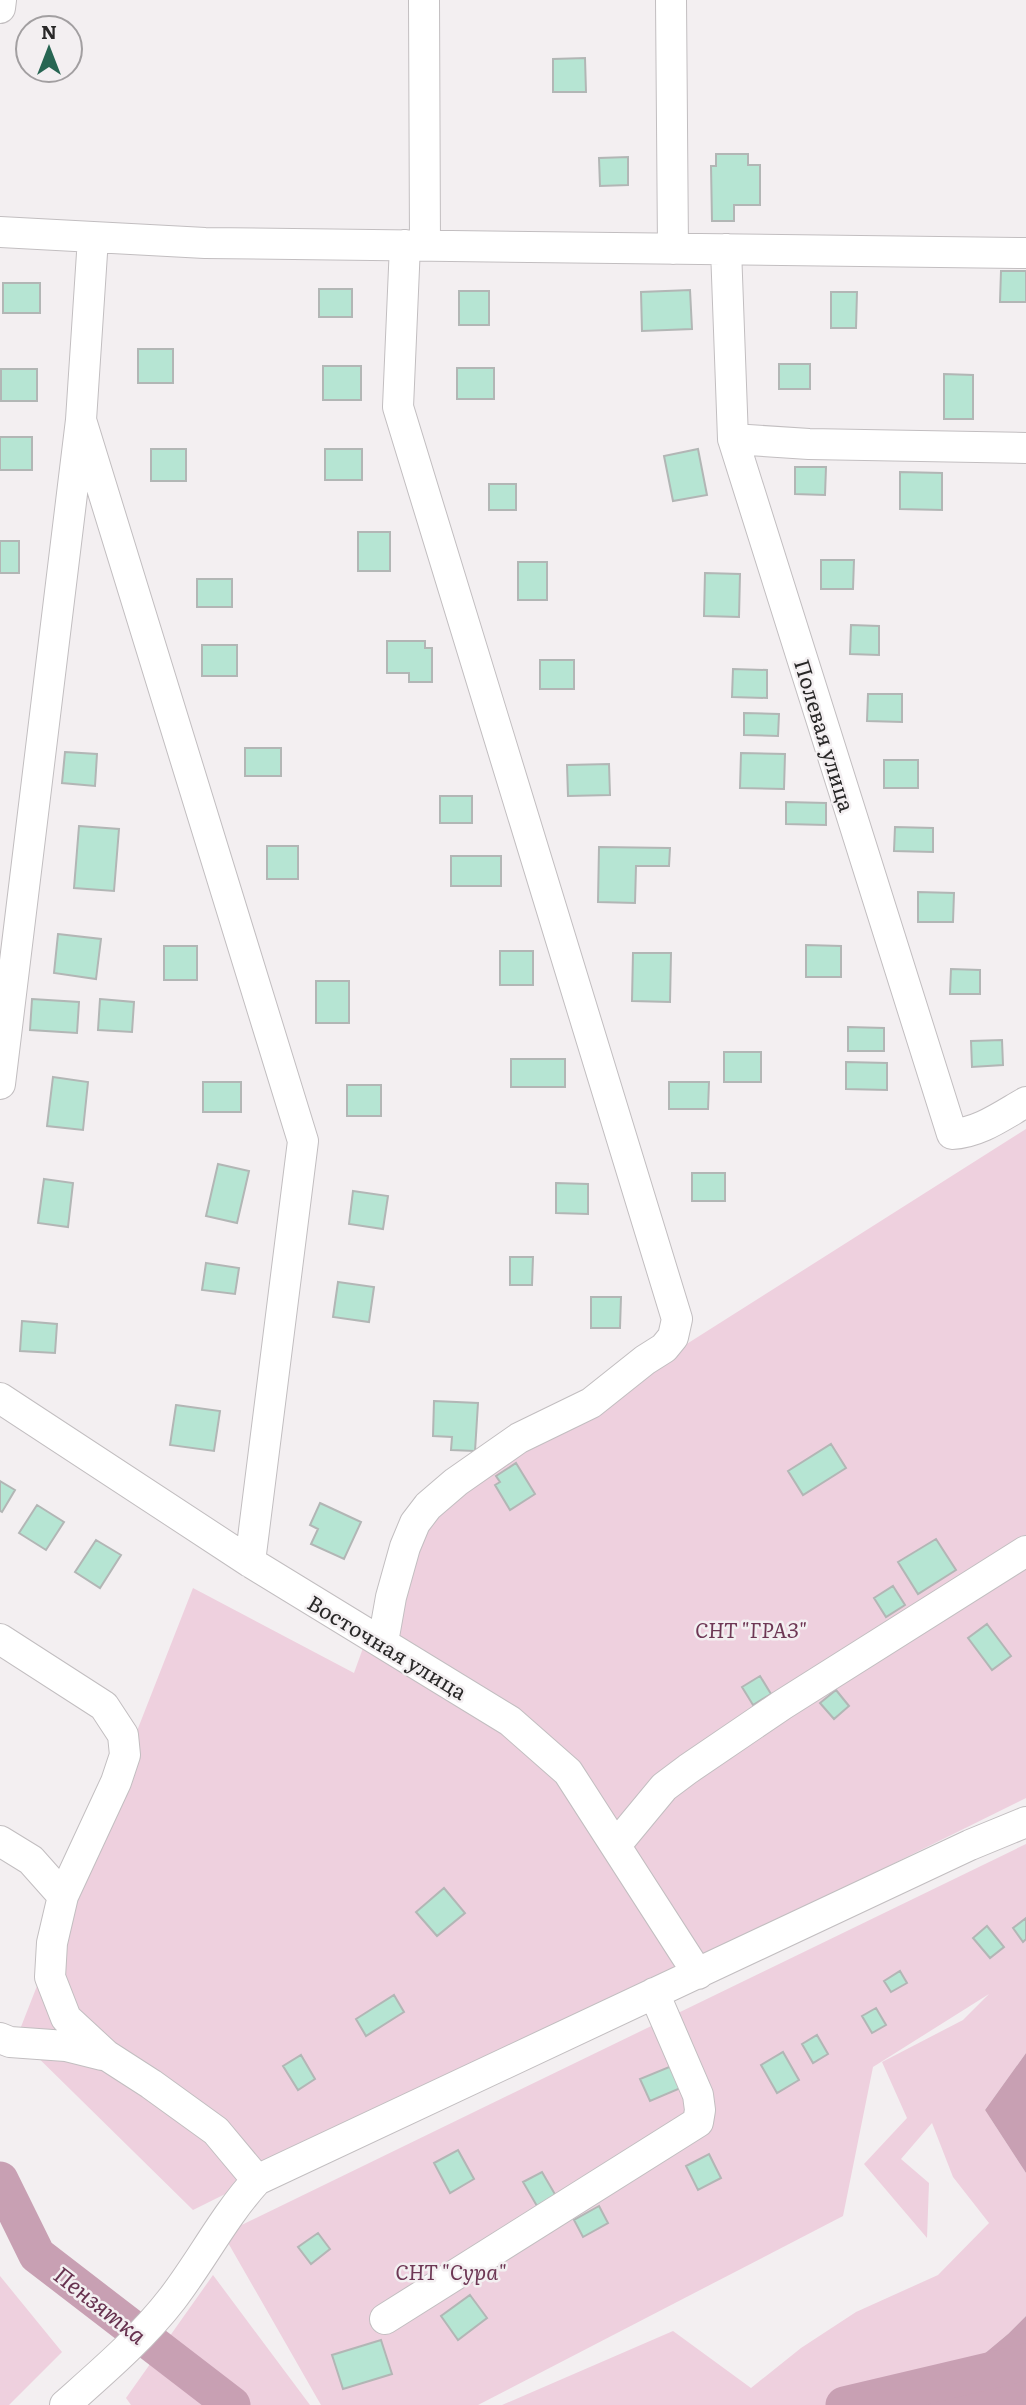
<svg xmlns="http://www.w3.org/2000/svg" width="1026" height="2405" font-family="Literata,serif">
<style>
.green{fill:#eed0de}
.water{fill:#c8a0b3}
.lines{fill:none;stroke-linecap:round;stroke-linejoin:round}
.river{stroke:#c8a0b3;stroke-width:37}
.building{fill:#b6e5d3;stroke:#b2b6b5;stroke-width:2}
.minor-casing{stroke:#c2bec0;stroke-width:32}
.minor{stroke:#fff;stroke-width:30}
.labels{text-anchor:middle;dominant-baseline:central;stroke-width:5;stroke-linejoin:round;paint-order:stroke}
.street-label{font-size:21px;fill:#292828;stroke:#f3eff1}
.park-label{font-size:21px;font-style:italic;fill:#6e3855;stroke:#f3eff1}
.water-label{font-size:23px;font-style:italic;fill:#67324f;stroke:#f3eff1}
</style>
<rect width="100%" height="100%" fill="#f3eff1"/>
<path class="green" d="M1026 1129V1798L193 2210 17 2037 193 1588 354 1673 409 1520Z
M1026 1844V2053L985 2110 1026 2173V2316L1008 2334 923 2405H502L673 2331 751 2388 801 2348 856 2312 938 2275 989 2223 953 2177 932 2123 901 2159 929 2183 927 2238 864 2164 907 2118 882 2062 963 2020 989 1994 873 2067 843 2216 478 2405H321L223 2234Z
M213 2275 310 2405H131L126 2398Z
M0 2276 62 2352 9 2405H0Z"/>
<path class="water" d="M1026 2053V2173L985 2110Z
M1026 2316V2405H923L1008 2334Z"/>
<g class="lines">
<path class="river" d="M0 2180 37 2255 232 2405
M844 2405 1026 2362"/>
</g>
<path class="building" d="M585 58 586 92H553V59Z
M716 154H748V165H760V205H734V221H712L711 166H716Z
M628 157V185L600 186 599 158Z
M1001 271H1026V302H1000Z
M3 283H40V313H3Z
M319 289H352V317H319Z
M690 290 692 329 642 331 641 292Z
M459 291H489V325H459Z
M831 292H857L856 328H831Z
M138 349H173V383H138Z
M779 364H810V389H779Z
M323 366H361V400H323Z
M457 368H494V399H457Z
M1 369H37V401H1Z
M944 374 973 375V419H944Z
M0 437H32V470H0Z
M151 449H186V481H151Z
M325 449H362V480H325Z
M698 449 707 495 673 501 664 456Z
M795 467H826L825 495 795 494Z
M900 472 942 473V510L900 509Z
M489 484H516V510H489Z
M358 532H390V571H358Z
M0 541H19V573H0Z
M821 560H854L853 589H821Z
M518 562H547V600H518Z
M705 573 740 574 739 617 704 616Z
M197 579H232V607H197Z
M851 625 879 626V655L850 654Z
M387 641H425V648H432V682H409V673H387Z
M202 645H237V676H202Z
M540 660H574V689H540Z
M733 669 767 670V698L732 697Z
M868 694H902V722L867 721Z
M744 713 779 714 778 736 744 735Z
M245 748H281V776H245Z
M65 752 97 754 95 786 62 783Z
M741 753 785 754 784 789 740 788Z
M884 760H918V788H884Z
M609 764 610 795 568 796 567 765Z
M440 796H472V823H440Z
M786 802 826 803V825L786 824Z
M79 826 119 829 114 891 74 888Z
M895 827 933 828V852L894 851Z
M267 846H298V879H267Z
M599 847 670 848 669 866H636L635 903 598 902Z
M451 856H501V886H451Z
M918 892 954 893 953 922H918Z
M58 934 101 939 96 979 54 973Z
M806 945 841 946V977H806Z
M164 946H197V980H164Z
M500 951H533V985H500Z
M633 953H671L670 1002 632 1001Z
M951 969 980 970V994H950Z
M316 981H349V1023H316Z
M32 999 79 1002 77 1033 30 1030Z
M100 999 134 1002 132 1032 98 1030Z
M848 1027 884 1028V1051H848Z
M1002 1040 1003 1065 972 1067 971 1041Z
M724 1052H761V1082H724Z
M511 1059H565V1087H511Z
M846 1062 887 1063V1090L846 1089Z
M53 1077 88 1082 83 1130 47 1126Z
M203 1082H241V1112H203Z
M669 1082H709L708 1109H669Z
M347 1085H381V1116H347Z
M218 1164 249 1171 237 1223 206 1216Z
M692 1173H725V1201H692Z
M44 1179 73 1183 68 1227 38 1223Z
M556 1183 588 1184V1214L556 1213Z
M353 1191 388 1196 383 1229 349 1224Z
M510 1257H533L532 1285H510Z
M206 1263 239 1268 235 1294 202 1290Z
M338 1282 374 1287 369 1322 333 1317Z
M591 1297H621L620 1328H591Z
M22 1321 57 1324 55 1353 20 1351Z
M434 1401 478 1403 475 1451 451 1450 452 1437 433 1436Z
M176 1405 220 1411 214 1451 170 1445Z
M831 1444 846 1468 803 1495 788 1471Z
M516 1463 535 1494 510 1510 495 1485 500 1482 496 1476Z
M0 1481 15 1490 2 1512 0 1511Z
M320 1503 361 1522 344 1559 311 1544 318 1529 310 1525Z
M37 1505 64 1522 46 1550 19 1533Z
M936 1539 956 1570 918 1594 898 1562Z
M96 1540 121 1555 100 1588 75 1572Z
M893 1586 905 1605 886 1617 874 1598Z
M987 1624 1011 1656 992 1670 968 1638Z
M760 1676 771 1694 753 1705 742 1687Z
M836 1690 849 1706 834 1719 820 1703Z
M444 1888 465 1913 437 1936 416 1912Z
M1026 1918V1939L1023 1942 1013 1928Z
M987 1926 1004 1947 990 1958 973 1938Z
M900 1971 907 1983 891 1992 884 1981Z
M394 1995 404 2012 366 2036 356 2019Z
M876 2008 886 2025 872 2033 862 2016Z
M817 2035 828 2054 813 2063 802 2044Z
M783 2052 799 2080 777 2093 761 2065Z
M301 2055 315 2079 298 2090 283 2066Z
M674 2065 683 2087 650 2101 640 2079Z
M458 2150 474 2179 450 2193 434 2163Z
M709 2154 721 2178 698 2190 686 2166Z
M542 2172 556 2196 537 2206 523 2182Z
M599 2206 608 2223 583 2237 574 2220Z
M318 2233 330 2249 311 2264 298 2247Z
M470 2295 487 2318 458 2340 441 2316Z
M381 2340 392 2374 343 2389 332 2355Z"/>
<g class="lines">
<defs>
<path id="minor" d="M424 0 425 245
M671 0 673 249
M0 8 1 0
M0 232 205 243 1026 253
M726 249 733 439 952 1134C979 1133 1003 1115 1026 1102
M81 420 303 1141 250 1562
M733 439 809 444 1026 448
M0 1084 81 420 93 238
M0 1398 250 1562 510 1721 568 1772 698 1974
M0 1639 104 1706 123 1735 125 1755 116 1782 63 1896 52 1943 50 1977 66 2018 106 2055 151 2084 216 2131 257 2180
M383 1642 391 1597 405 1547 415 1523 428 1506 456 1482 519 1438 591 1403 645 1360 664 1348 673 1337 677 1319 398 407 405 245
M0 1841 31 1860 63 1896
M616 1845 664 1787 688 1769 782 1705 1026 1551
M0 2038 10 2042 66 2046 102 2055
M385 2319 698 2122 700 2110 698 2095 654 1993
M65 2405C102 2372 142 2338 172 2299 202 2260 224 2216 257 2180L970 1845 1026 1822"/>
</defs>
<use href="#minor" class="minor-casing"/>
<use href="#minor" class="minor"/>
</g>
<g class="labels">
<g class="street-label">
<text transform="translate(826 735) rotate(73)">Полевая улица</text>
<text transform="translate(388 1646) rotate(31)">Восточная улица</text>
</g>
<g class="park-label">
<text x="751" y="1628">СНТ "ГРАЗ"</text>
<text x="451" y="2270">СНТ "Сура"</text>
</g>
<g class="water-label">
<text transform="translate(101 2304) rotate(38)">Пензятка</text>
</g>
</g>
<g transform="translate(49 49)"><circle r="33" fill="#f3eff1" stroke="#a29fa1" stroke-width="2"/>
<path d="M0-5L12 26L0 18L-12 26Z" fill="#276552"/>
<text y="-10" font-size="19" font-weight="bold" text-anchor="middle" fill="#292828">N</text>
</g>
</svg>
